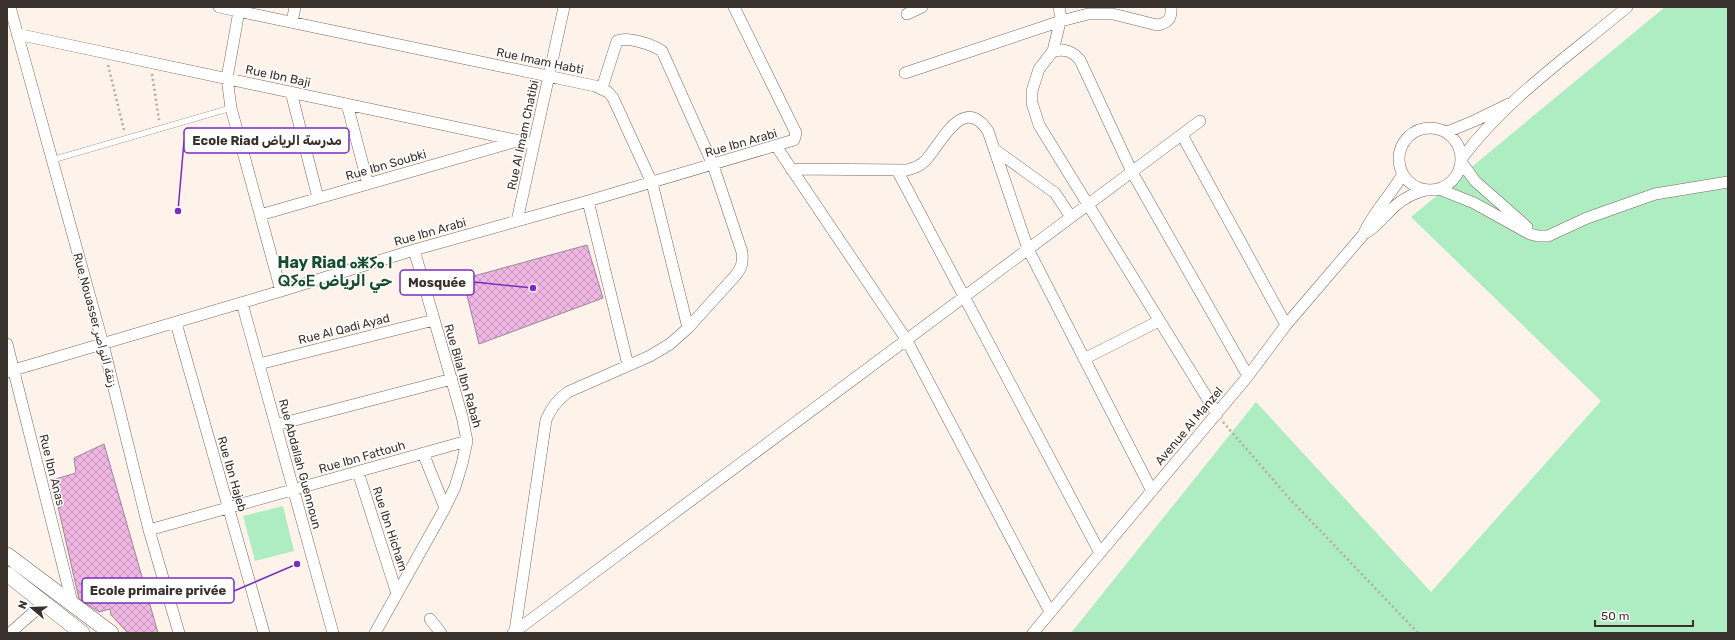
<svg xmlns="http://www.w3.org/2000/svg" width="1735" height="640" font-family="Rubik,'Noto Sans Arabic','Noto Sans Tifinagh',sans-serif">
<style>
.green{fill:#aeecc2}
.building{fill:url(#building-cross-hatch);stroke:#998895}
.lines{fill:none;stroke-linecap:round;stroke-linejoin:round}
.lane-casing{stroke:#79695e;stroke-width:6}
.street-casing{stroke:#79695e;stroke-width:12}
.secondary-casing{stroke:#79695e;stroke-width:16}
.path{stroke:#b4aaa4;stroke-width:2.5;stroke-dasharray:2 3;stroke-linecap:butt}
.lane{stroke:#fff;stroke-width:5.5}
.street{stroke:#fff;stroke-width:11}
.secondary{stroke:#fff;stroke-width:15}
.labels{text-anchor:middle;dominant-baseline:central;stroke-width:3;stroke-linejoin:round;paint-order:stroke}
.street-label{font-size:12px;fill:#38312c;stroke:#fff}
.district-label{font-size:16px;font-weight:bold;fill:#164e2d;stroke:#fff}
.leader{fill:none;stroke:#7b2cbf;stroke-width:1.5}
.callout-dot{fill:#7b2cbf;stroke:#fff;stroke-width:1.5}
.callout{fill:#fff;stroke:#7b2cbf;stroke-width:1.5}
.callout-label{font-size:13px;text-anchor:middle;font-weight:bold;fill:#38312c}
</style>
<defs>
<pattern id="building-cross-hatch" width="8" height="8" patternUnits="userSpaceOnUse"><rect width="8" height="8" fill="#f0b6e4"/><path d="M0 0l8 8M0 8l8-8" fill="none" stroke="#c395b9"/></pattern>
</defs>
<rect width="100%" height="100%" fill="#fef3eb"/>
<path class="green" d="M1665 7H1728V633H1071L1256 402 1431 592 1601 401 1411 217Z
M283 506 294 551 255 561 243 516Z"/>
<path class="building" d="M587 245 603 298 479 344 463 279Z
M104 444 158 633H128L111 615 110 609 99 612 79 599 52 480 76 473 74 458Z"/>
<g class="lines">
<defs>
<path id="lane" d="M52 160 231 108"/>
<path id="street" d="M10 7 103 344 149 530 179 633
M219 7 595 86 608 92 613 98 652 183 688 328
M1059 7 1061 18 1053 51 1039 69 1032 91V103L1039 125 1217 414
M239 11 227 78 231 108 281 291
M907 14 922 7
M292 22 295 7
M17 34 534 144
M1053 51C1066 49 1072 51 1080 60L1132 172 1248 376
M905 73 1061 21 1088 14H1113L1157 25C1168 23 1172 19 1171 7
M291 92 318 198
M347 104 368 184
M1399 159a31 31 0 1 1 62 0a31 31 0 1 1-62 0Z
M1447 132 1474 121 1509 104
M1182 135 1286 325
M776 146 906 339 1050 612
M994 149 1055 193 1071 217
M1462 158C1507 98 1570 55 1627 7
M1462 163 1475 181 1527 227
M791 169 907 170C914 168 921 166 926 160 942 142 963 94 988 131L1028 249 1152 491
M897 170 1100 553
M1439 189 1474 203 1530 234 1538 236H1548L1587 218 1655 194 1728 182
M588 201 628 365
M260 215 517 141
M517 221 564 7
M1364 234C1377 227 1384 216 1395 206 1404 198 1414 193 1426 190
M242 303 333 633
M176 323 264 633
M7 344 72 602
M1084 359 1159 321
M259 364 434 320
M7 372 281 291 414 250 588 201 794 140 796 133 734 7
M276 425 452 379
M423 453 445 508
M358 472 397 594
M149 530 467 441
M430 619 441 633
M515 631 546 420C551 408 557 400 568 392L650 356 670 344 688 328 735 276C742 268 743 262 742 252L713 165 662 51C653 45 628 36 617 41L602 88
M10 633 44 603
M375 633 445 508 455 487 462 464 467 441 462 416 414 250
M513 633 1200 121
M1033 633 1248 376 1286 325 1363 235C1373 212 1391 195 1403 174"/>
<path id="secondary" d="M7 555 111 633
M7 574 82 633"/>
</defs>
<use href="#lane" class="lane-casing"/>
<use href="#street" class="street-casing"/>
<use href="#secondary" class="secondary-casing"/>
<path class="path" d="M108 65 124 130
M152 74 159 120
M1223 422 1289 498 1418 633"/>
<use href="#lane" class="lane"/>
<use href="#street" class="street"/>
<use href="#secondary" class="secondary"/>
</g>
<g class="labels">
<g class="street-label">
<text transform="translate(540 61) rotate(12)">Rue Imam Habti</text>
<text transform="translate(278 76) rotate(12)">Rue Ibn Baji</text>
<text transform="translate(523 135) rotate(-78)">Rue Al Imam Chatibi</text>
<text transform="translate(741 143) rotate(-16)">Rue Ibn Arabi</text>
<text transform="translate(386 165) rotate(-16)">Rue Ibn Soubki</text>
<text transform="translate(430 232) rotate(-16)">Rue Ibn Arabi</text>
<text transform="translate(95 320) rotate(75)">Rue Nouasser زنقة النواصر</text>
<text transform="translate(344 329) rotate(-14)">Rue Al Qadi Ayad</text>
<text transform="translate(463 376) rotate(74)">Rue Bilal Ibn Rabah</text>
<text transform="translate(1189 426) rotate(-50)">Avenue Al Manzel</text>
<text transform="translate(362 457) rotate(-16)">Rue Ibn Fattouh</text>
<text transform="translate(300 464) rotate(75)">Rue Abdallah Guennoun</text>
<text transform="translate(52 470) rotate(76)">Rue Ibn Anas</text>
<text transform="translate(232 474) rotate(74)">Rue Ibn Hajeb</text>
<text transform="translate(390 529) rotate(72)">Rue Ibn Hicham</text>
</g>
<g class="district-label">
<text x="335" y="262">Hay Riad ⴰⵥⵢⴰ ⵏ<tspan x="335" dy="18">ⵕⵢⴰⴹ حي الرياض</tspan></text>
</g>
</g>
<path class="leader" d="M178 211L184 141M533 288L474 282M297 564L234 591"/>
<g class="callout-dot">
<circle cx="178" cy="211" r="4"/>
<circle cx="533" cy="288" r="4"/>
<circle cx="297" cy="564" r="4"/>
</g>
<g class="callout">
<rect x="184" y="128" width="165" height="25" rx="4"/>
<rect x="400" y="270" width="74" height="25" rx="4"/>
<rect x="82" y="578" width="152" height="25" rx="4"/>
</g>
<g class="callout-label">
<text x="267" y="145">Ecole Riad مدرسة الرياض</text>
<text x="437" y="287">Mosquée</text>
<text x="158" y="595">Ecole primaire privée</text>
</g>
<rect width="1735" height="640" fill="none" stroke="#38312c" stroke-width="16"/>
<g transform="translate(32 608) rotate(289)" stroke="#ffffff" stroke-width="3" paint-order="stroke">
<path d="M0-3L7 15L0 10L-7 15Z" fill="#38312c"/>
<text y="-6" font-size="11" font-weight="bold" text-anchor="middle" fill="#38312c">N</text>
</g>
<path d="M1595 620v6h98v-6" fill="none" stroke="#38312c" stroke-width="2"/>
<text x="1601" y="620" font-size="12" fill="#38312c" stroke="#ffffff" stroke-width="3" paint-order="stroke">50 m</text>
</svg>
